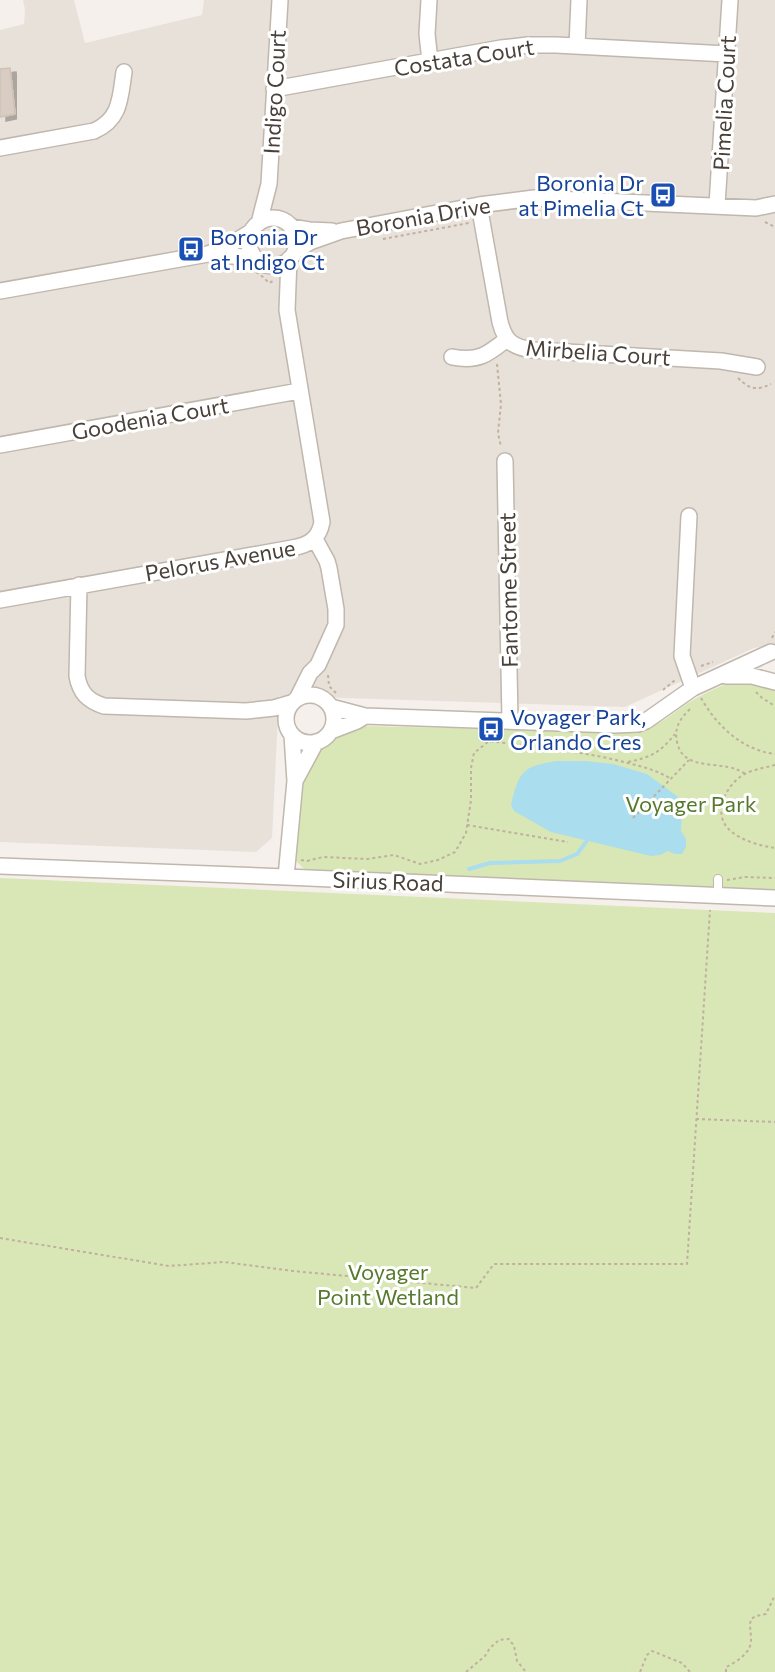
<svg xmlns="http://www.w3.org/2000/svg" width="775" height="1672" font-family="Commissioner,sans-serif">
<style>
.residential{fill:#e8e1d9}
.green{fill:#d8e7b5}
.water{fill:#ade}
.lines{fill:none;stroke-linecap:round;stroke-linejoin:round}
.stream{stroke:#ade;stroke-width:4}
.building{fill:#d9cdc3;stroke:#d1c1b4;stroke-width:1.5;filter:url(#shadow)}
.service-casing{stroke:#c0b7ad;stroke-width:10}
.minor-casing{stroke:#c0b7ad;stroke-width:18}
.path{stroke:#c1b09f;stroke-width:2;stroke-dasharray:3 3;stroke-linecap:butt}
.service{stroke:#fff;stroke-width:8}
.minor{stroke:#fff;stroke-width:15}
.labels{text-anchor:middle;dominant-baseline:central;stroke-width:6;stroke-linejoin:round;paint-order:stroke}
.street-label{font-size:22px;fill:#494039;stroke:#fff}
.transit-label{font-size:22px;fill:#164399;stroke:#fff;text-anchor:start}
.park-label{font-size:22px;fill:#567a2d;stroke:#fff}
</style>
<defs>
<filter id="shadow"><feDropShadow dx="6" dy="4" stdDeviation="0" flood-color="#0004"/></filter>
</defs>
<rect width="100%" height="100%" fill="#f5f0eb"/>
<path class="residential" d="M23 0H74L85 43 202 15 204 0H775V644L754 648 625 707 279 696 272 838 256 852 0 842V30L24 24 25 10Z"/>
<path class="green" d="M736 681H744L775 688V892L317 873 303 868 295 860C297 822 297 763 332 739 340 733 352 730 362 726L633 732C655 730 670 715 688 703 703 694 719 686 736 681Z
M0 878 775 913V1672H0Z"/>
<path class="water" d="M557 761H585L613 764 647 774 678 797 682 810 681 831 686 839V847L682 854H675L668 851 660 855 651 856 551 832 514 811 511 805C519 771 523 766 557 761Z"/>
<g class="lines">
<path class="stream" d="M469 869 490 863 560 861 577 854 586 842"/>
</g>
<path class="building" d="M10 68 15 114 0 117V69Z"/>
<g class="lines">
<defs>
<path id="service" d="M718 879V895"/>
<path id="minor" d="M429 0 427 34 430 61
M577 46 579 0
M274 89 501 48 528 45H556L727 54
M0 148 94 131C121 119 120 98 124 72
M479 205 500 322C505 341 512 347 532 350L721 361 757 367
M717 205 730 0
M249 242a24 24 0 1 1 48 0a24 24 0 1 1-48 0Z
M259 223 269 184 280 0
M291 227 309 230 332 231
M295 251 310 242 341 231 479 205 534 198 756 208 775 204
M211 254 255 258
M0 291 208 254 233 243 252 231
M452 357C478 362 487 355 507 339
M0 445 299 391
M505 461 510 720
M689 516 682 656 693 688
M79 585 77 676C80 693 88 701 104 706L246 711 274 708 291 703
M0 600 292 548C309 545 319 539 322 522L287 310 289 259
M726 676H752L775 682
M286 719a24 24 0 1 1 48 0a24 24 0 1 1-48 0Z
M298 697 310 673 318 665 336 625V609L329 568 327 561 315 539
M331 707 365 716 615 725 638 724 646 721 693 688 771 652
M331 731 357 721 365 716
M295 781 316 742
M0 866 286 877 775 898
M286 877 295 781 292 735"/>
</defs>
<use href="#service" class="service-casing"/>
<use href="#minor" class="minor-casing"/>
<path class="path" d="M765 222 775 227
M383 239 469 223
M256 272 263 277 269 283 275 280
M497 364 501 404 498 433 501 447
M738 378C749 389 757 391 771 384
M772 638 775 632
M701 666 713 662
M328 675 329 686 336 693
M663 690 675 680
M756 692 762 698 775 706
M701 698C717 726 742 750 775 754
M690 709C680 719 674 727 677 742 682 767 709 763 728 767 735 768 740 771 746 774
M628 762C651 757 660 753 675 734
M775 765C764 768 749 770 740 777 723 790 712 817 732 832 743 841 761 846 775 848
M633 818 689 760
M467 825 568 842
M301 860 307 861 323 857 367 859 394 855 420 864 438 860 455 852 466 833 471 800V768L474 753 489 741C535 747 583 751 628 763 643 767 657 770 671 779
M727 880 744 877 775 878
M696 1119 775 1122
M0 1238 169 1266 224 1262 293 1271 476 1288 494 1264H687L710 910
M466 1672 485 1656 490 1648 499 1640 509 1639 514 1646 517 1661 526 1672
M640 1672 647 1655 652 1651 682 1663 690 1672
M726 1672V1667C737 1662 752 1652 751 1639 751 1632 749 1626 751 1619L756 1616 766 1614 775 1595"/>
<use href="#service" class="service"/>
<use href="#minor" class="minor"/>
</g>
<defs>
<symbol id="bus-square" viewBox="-11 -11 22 22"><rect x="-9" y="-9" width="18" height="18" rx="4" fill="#1a4fb4" stroke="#fff"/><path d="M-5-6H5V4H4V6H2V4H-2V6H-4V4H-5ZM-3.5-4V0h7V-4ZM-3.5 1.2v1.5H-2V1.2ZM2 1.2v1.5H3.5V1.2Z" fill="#fff"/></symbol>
</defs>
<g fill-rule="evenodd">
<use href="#bus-square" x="648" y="180" width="30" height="30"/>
<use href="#bus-square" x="176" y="234" width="30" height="30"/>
<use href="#bus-square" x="476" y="714" width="30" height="30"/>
</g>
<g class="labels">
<g class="street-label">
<text transform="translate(464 57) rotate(-9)">Costata Court</text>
<text transform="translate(274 92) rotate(-87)">Indigo Court</text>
<text transform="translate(724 103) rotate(-87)">Pimelia Court</text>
<text transform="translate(423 216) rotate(-10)">Boronia Drive</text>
<text transform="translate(598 352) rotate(4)">Mirbelia Court</text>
<text transform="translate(150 418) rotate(-10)">Goodenia Court</text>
<text transform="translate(220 560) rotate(-10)">Pelorus Avenue</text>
<text transform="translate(508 590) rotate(-91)">Fantome Street</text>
<text transform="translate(388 881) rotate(2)">Sirius Road</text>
</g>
<g class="transit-label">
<text x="644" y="182" text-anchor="end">Boronia Dr<tspan x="644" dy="25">at Pimelia Ct</tspan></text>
<text x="210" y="236">Boronia Dr<tspan x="210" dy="25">at Indigo Ct</tspan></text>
<text x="510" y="716">Voyager Park,<tspan x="510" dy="25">Orlando Cres</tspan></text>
</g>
<g class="park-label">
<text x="691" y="803">Voyager Park</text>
<text x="388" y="1271">Voyager<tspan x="388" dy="25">Point Wetland</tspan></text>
</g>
</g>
</svg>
